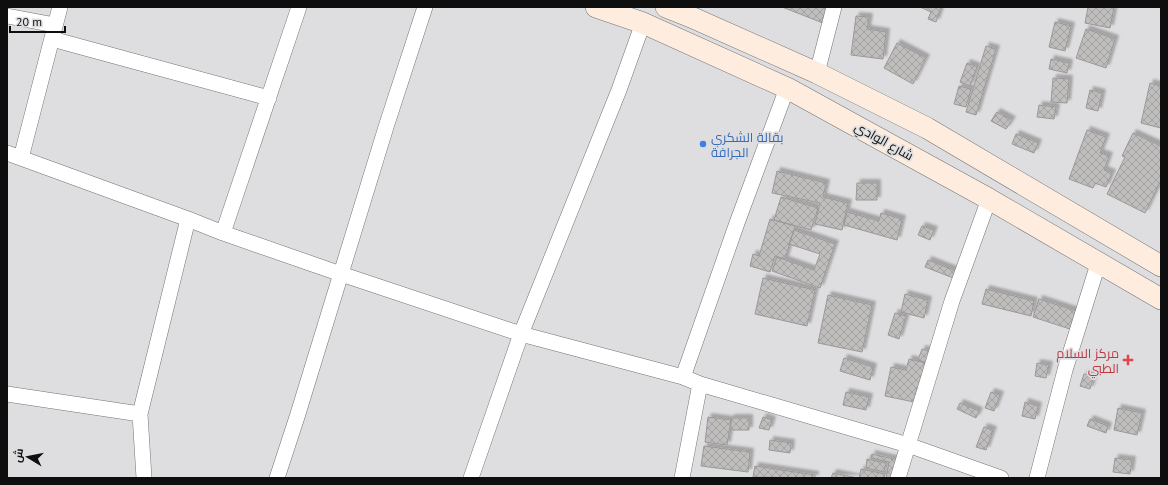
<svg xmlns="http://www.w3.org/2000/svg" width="1168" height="485" font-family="'PT Sans',Cairo,sans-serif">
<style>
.building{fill:url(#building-cross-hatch);stroke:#9a9898;filter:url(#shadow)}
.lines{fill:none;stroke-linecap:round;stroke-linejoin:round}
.street-casing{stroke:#747475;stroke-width:16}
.secondary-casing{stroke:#747475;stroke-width:22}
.street{stroke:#fff;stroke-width:15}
.secondary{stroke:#feeddf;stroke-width:21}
.shop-dot{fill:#3f7fe0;stroke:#dedee0;stroke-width:1.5}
.health-dot{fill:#e0444e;stroke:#dedee0;stroke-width:1.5}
.labels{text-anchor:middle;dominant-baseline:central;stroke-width:3.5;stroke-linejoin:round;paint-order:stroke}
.shop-label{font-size:13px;fill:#366cbe;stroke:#dedee0;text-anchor:start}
.street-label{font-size:13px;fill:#0e0e0e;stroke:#dedee0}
.health-label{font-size:13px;fill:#be3a42;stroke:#dedee0;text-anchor:end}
</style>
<defs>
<pattern id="building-cross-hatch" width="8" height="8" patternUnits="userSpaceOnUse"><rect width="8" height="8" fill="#bfbebd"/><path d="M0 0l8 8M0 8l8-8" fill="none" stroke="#a3a2a1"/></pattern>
<filter id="shadow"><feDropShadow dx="3.5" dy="-3.5" stdDeviation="1" flood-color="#0004"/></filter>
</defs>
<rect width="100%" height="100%" fill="#dedee0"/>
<path class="building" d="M782 7H831L828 25Z
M920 7H941L936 22 928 19 931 12Z
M1088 7H1114L1110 28 1085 23Z
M856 16 869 17 867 29 886 32 883 59 851 55Z
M1055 22 1071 26 1065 51 1049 47Z
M1086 29 1115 39 1106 68 1076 58Z
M897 43 926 58 913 84 884 68Z
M986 46 996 49 976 115 966 112Z
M1051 59 1069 63 1067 73 1049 69Z
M967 63 977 67 970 86 960 82Z
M1053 78 1069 79 1067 103 1051 102Z
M1150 83 1161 86V128L1141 123Z
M959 86 971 89 966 107 954 104Z
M1090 90 1102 93 1098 111 1086 108Z
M1039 105 1056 107 1054 119 1037 117Z
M997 112 1012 120 1006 129 991 121Z
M1087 130 1106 137 1100 153 1109 156 1104 170 1112 173 1106 187 1095 183 1093 188 1069 179Z
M1133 133 1161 146V180L1145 213 1107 194 1125 157 1122 156Z
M1016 134 1038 143 1034 153 1012 144Z
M777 171 826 183 823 197 848 203 842 230 815 224 820 203 772 193Z
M857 183H877V200H856Z
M781 197 818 208 811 230 774 220Z
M847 212 879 221 881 213 902 219 897 240 844 225Z
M770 219 795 226 785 259 775 256 770 272 750 266 753 254 759 256Z
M922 226 934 230 930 240 918 235Z
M794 230 835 244 820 288 772 271 777 257 814 270 820 254 789 244Z
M928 260 959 272 956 279 925 267Z
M763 278 815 290 807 326 755 314Z
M986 289 1034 301 1031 316 982 304Z
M905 294 928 300 924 318 901 312Z
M828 295 872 305 862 352 818 343Z
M1039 299 1085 314 1079 332 1033 317Z
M895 313 906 316 899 339 888 335Z
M922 349 932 352 928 363 918 360Z
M844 358 873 367 870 380 840 371Z
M909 359 926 363 920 389 917 388 914 402 885 396 891 367 906 370Z
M1037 363 1049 365 1046 378 1035 376Z
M1084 374 1094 376 1090 389 1080 386Z
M846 392 869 397 866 410 843 405Z
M991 392 1000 395 994 411 985 408Z
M1025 402 1038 406 1035 419 1022 416Z
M960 403 979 411 976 418 957 409Z
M1118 408 1142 413 1137 435 1114 430Z
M708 417 731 420 727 445 705 442Z
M763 417 772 420 769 430 759 428Z
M731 418H749V430H731Z
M1090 419 1108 426 1106 433 1087 426Z
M984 427 993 430 986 450 976 447Z
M770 440 791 443 790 453 769 450Z
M704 446 750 452 748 472 701 466Z
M872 454 902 461 898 478H886L889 462 871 458Z
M1115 458 1132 460 1130 474 1113 472Z
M867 459 886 463 884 472 866 468Z
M755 466 815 475V478L753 477Z
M861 469 885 474 884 478H859Z
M833 473 858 478H831Z"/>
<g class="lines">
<defs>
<path id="street" d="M7 16 55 25
M52 39 269 98
M817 73 834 7
M7 153 188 219 223 233 341 274 521 334 683 377 700 384 908 445 1001 478
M21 158 60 7
M223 233 299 7
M683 377 737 223 787 88
M7 394 140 414
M144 478 140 414 188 219
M277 478 297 417 386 127 425 7
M471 478 521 334 619 90 643 23
M682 478 700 384
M898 478 952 301 989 199
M1037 478 1065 370 1098 264"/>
<path id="secondary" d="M596 7 643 23 787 88 989 199 1161 299
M666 7 691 17 817 73 927 128 1161 266"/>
</defs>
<use href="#street" class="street-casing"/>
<use href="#secondary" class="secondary-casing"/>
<use href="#street" class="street"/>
<use href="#secondary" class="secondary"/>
</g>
<circle class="shop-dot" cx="703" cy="144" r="4"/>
<path class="health-dot" d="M1126 354h4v4h4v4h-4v4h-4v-4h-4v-4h4z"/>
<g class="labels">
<g class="shop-label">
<text x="711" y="137">بقالة الشكري<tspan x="711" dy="15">الجرافة</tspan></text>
</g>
<g class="street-label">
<text transform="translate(884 141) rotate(29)">شارع الوادي</text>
</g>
<g class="health-label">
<text x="1119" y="353">مركز السلام<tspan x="1119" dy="15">الطبي</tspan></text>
</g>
</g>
<rect width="1168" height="485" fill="none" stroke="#0e0e0e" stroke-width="16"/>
<g transform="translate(28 457) rotate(280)" stroke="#dedee0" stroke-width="3" paint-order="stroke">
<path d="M0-3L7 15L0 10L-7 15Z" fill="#0e0e0e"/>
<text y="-6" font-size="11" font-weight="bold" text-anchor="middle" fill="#0e0e0e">ش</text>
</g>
<path d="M10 26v6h55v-6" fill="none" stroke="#0e0e0e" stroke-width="2"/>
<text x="16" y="26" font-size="12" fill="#0e0e0e" stroke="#dedee0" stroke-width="3" paint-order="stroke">20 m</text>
</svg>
